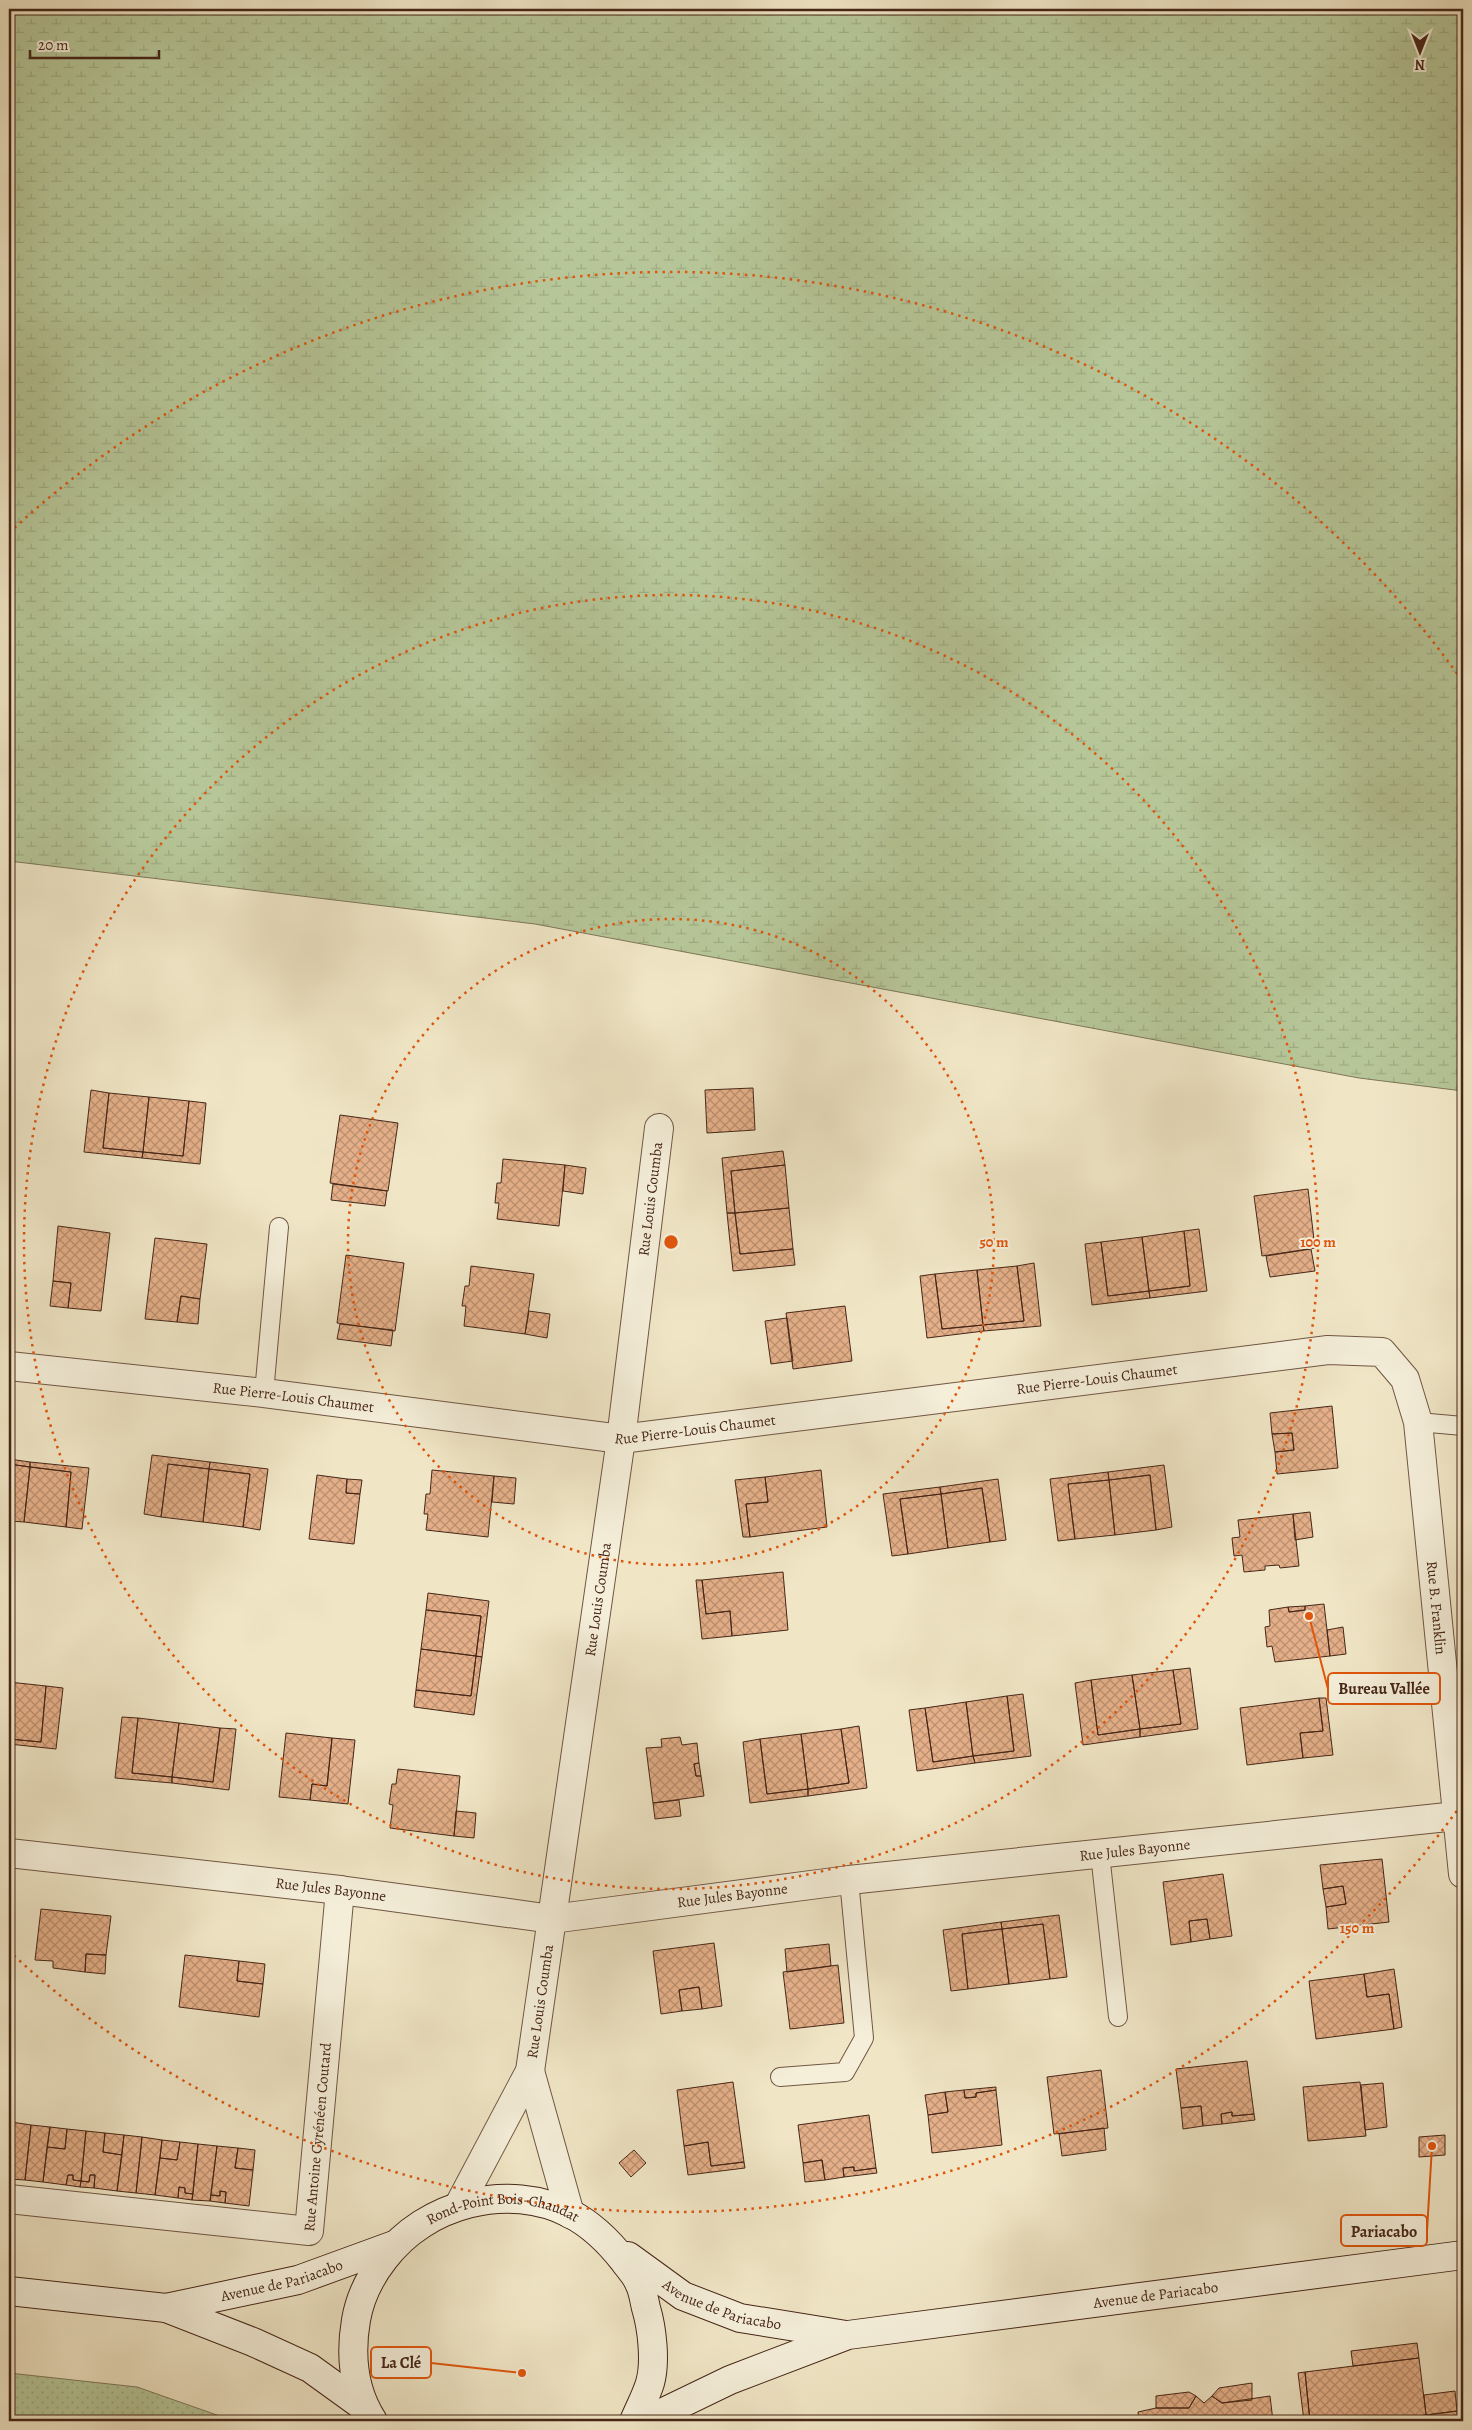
<svg xmlns="http://www.w3.org/2000/svg" width="1472" height="2430" font-family="Alegreya,serif">
<style>
.grass{fill:url(#grass-dots);stroke:#7e7658}
.wetland{fill:url(#wetland-marsh);stroke:#7e7658}
.building{fill:url(#building-cross-hatch);stroke:#462617}
.lines{fill:none;stroke-linecap:round;stroke-linejoin:round}
.service-casing{stroke:#705643;stroke-width:20}
.minor-casing{stroke:#705643;stroke-width:30}
.secondary-casing{stroke:#462617;stroke-width:30}
.service{stroke:#f5efda;stroke-width:18}
.minor{stroke:#f5efda;stroke-width:28}
.secondary{stroke:#f5efda;stroke-width:28}
.ring{fill:none;stroke:#e0560d;stroke-width:2.5;stroke-dasharray:2.5 5}
.labels{text-anchor:middle;dominant-baseline:central;stroke-width:4;stroke-linejoin:round;paint-order:stroke}
.street-label{font-size:15px;fill:#462617;stroke:#f5efda}
.centre{fill:#e0560d;stroke:#f5efda;stroke-width:2.5}
.ring-label{font-size:15px;text-anchor:middle;font-weight:bold;fill:#e0560d;stroke:#f5efda;stroke-width:4;stroke-linejoin:round;paint-order:stroke}
.leader{fill:none;stroke:#e0560d;stroke-width:2}
.callout-dot{fill:#e0560d;stroke:#f5efda;stroke-width:2}
.callout{fill:#f5efda;stroke:#e0560d;stroke-width:2}
.callout-label{font-size:16px;text-anchor:middle;font-weight:bold;fill:#462617}
</style>
<defs>
<pattern id="grass-dots" width="8" height="8" patternUnits="userSpaceOnUse" patternTransform="scale(1.25)"><rect width="8" height="8" fill="#b6c698"/><path d="M2 2h.1M6 6h.1" fill="none" stroke="#9eaa82" stroke-width="1.8" stroke-linecap="round"/></pattern>
<pattern id="wetland-marsh" width="20" height="14" patternUnits="userSpaceOnUse" patternTransform="scale(1.25)"><rect width="20" height="14" fill="#b6c698"/><path d="M1 5h8M5 5V1M11 12h8M15 12V8" fill="none" stroke="#9eaa82"/></pattern>
<pattern id="building-cross-hatch" width="8" height="8" patternUnits="userSpaceOnUse" patternTransform="scale(1.25)"><rect width="8" height="8" fill="#e5b089"/><path d="M0 0l8 8M0 8l8-8" fill="none" stroke="#bb8f6f"/></pattern>
</defs>
<rect width="100%" height="100%" fill="#f0e6c6"/>
<filter id="stains"><feTurbulence type="fractalNoise" baseFrequency=".004" numOctaves="4"/><feColorMatrix values="0 0 0 0 .2 0 0 0 0 .09 0 0 0 0 .02 0 0 0 .5 -.17"/></filter>
<radialGradient id="worn" r=".72"><stop offset=".6" stop-color="#630" stop-opacity="0"/><stop offset="1" stop-color="#630" stop-opacity=".3"/></radialGradient>
<path class="grass" d="M9 2373 137 2387 234 2421H9Z"/>
<path class="wetland" d="M9 9H1463V1091L1359 1078 535 924 9 861Z"/>
<path class="building" d="M753 1088 755 1130 707 1133 705 1090Z
M91 1090 109 1093 103 1148 143 1152 142 1158 84 1152Z
M109 1093 149 1097 143 1152 103 1148Z
M149 1097 189 1101 183 1156 143 1152Z
M189 1101 206 1103 200 1164 142 1158 143 1152 183 1156Z
M340 1115 398 1123 388 1191 330 1183Z
M783 1151 785 1165 731 1171 735 1213H727L722 1158Z
M503 1159 565 1165 559 1226 497 1219 499 1203H495L497 1183H501Z
M565 1165 586 1168 583 1194 563 1191Z
M785 1165 789 1208 735 1213 731 1171Z
M333 1184 387 1191 385 1206 331 1200Z
M1308 1189 1315 1248 1262 1256 1254 1196Z
M789 1208 793 1249 740 1254 735 1213Z
M727 1213H735L740 1254 793 1249 795 1265 733 1271Z
M58 1226 110 1233 101 1311 68 1308 71 1283 53 1281Z
M1199 1229 1207 1291 1150 1298 1149 1291 1190 1286 1184 1231Z
M1184 1231 1190 1286 1149 1291 1142 1237Z
M1142 1237 1149 1291 1108 1296 1101 1242Z
M155 1238 207 1244 200 1299 181 1296 177 1322 145 1319Z
M1101 1242 1108 1296 1149 1291 1150 1298 1092 1305 1085 1244Z
M1311 1249 1315 1271 1270 1277 1266 1256Z
M346 1255 404 1263 395 1331 337 1323Z
M1034 1263 1041 1326 984 1331 983 1325 1024 1321 1017 1266Z
M471 1266 534 1274 525 1334 464 1326 466 1306H462L465 1286H469Z
M1017 1266 1024 1321 983 1325 977 1270Z
M977 1270 983 1325 942 1329 935 1274Z
M935 1274 942 1329 983 1325 984 1331 927 1338 920 1276Z
M53 1281 71 1283 68 1308 50 1306Z
M181 1296 200 1299 198 1324 177 1322Z
M845 1306 852 1361 793 1369 786 1313Z
M529 1311 550 1314 547 1338 525 1334Z
M787 1318 793 1361 771 1364 765 1321Z
M340 1324 393 1330 391 1346 337 1339Z
M1332 1406 1338 1468 1277 1474 1275 1452 1294 1450 1292 1433 1272 1434 1270 1413Z
M1292 1433 1294 1450 1275 1452 1272 1434Z
M152 1455 210 1462 209 1469 168 1464 161 1517 144 1514Z
M9 1459 30 1462V1467L9 1464Z
M30 1462 89 1468 82 1529 66 1527 71 1472 30 1467Z
M210 1462 268 1469 260 1530 243 1527 250 1474 209 1469Z
M9 1464 30 1467 24 1522 9 1521Z
M168 1464 209 1469 203 1522 161 1517Z
M1164 1465 1172 1527 1156 1530 1150 1475 1109 1480 1108 1472Z
M30 1467 71 1472 66 1527 24 1522Z
M209 1469 250 1474 243 1527 203 1522Z
M432 1470 494 1476 488 1537 426 1530 428 1514H424L426 1494H430Z
M821 1470 827 1527 750 1537 746 1504 768 1502 765 1477Z
M1108 1472 1109 1480 1068 1484 1075 1539 1058 1541 1050 1479Z
M317 1475 347 1479 346 1493 360 1494 354 1544 309 1539Z
M1150 1475 1156 1530 1115 1535 1109 1480Z
M494 1476 516 1478 514 1504 492 1502Z
M765 1477 768 1502 746 1504 750 1537H743L735 1480Z
M347 1479 362 1480 360 1494 346 1493Z
M998 1479 1006 1540 990 1542 982 1488 941 1494 940 1487Z
M1109 1480 1115 1535 1075 1539 1068 1484Z
M940 1487 941 1494 900 1499 908 1554 892 1556 883 1494Z
M982 1488 990 1542 948 1548 941 1494Z
M941 1494 948 1548 908 1554 900 1499Z
M1310 1512 1313 1537 1295 1540 1293 1514Z
M1293 1514 1299 1566 1280 1568 1279 1565 1265 1566V1570L1244 1572 1242 1555 1234 1556 1232 1538 1240 1537 1238 1520Z
M783 1572 788 1630 732 1636 730 1611 706 1614 702 1580Z
M696 1580H702L706 1614 730 1611 732 1636 702 1639Z
M428 1593 489 1601 482 1657 476 1656 481 1616 426 1610Z
M1324 1604 1330 1656 1275 1662 1272 1646 1267 1647 1265 1627 1270 1626 1269 1610 1288 1607 1289 1612 1305 1610V1606Z
M1305 1606V1610L1289 1612 1288 1607Z
M426 1610 481 1616 476 1656 421 1649Z
M1343 1627 1346 1654 1330 1656 1327 1630Z
M421 1649 476 1656 471 1696 416 1690Z
M476 1656 482 1657 474 1715 414 1707 416 1690 471 1696Z
M1190 1668 1198 1729 1140 1737V1729L1181 1724 1173 1670Z
M1173 1670 1181 1724 1140 1729 1132 1675Z
M1132 1675 1140 1729 1098 1735 1091 1680Z
M1091 1680 1098 1735 1140 1729V1737L1083 1745 1075 1683Z
M9 1682 46 1686 41 1742 9 1739Z
M46 1686 63 1688 56 1749 9 1744V1739L41 1742Z
M1023 1694 1031 1756 975 1763 973 1756 1014 1751 1007 1696Z
M1007 1696 1014 1751 973 1756 966 1702Z
M1319 1698 1323 1731 1300 1733 1303 1758 1247 1765 1240 1708Z
M1319 1698H1326L1333 1755 1303 1758 1300 1733 1323 1731Z
M966 1702 973 1756 933 1762 925 1708Z
M925 1708 933 1762 973 1756 975 1763 917 1771 909 1710Z
M122 1717 138 1718 132 1773 172 1777V1783L115 1778Z
M138 1718 179 1723 172 1777 132 1773Z
M179 1723 220 1728 213 1782 172 1777Z
M859 1726 867 1788 808 1796V1789L849 1783 841 1729Z
M220 1728 236 1729 229 1790 172 1783V1777L213 1782Z
M841 1729 849 1783 808 1789 801 1734Z
M286 1733 332 1738 327 1786 312 1784 310 1800 279 1797Z
M801 1734 808 1789 767 1794 760 1739Z
M680 1737 682 1745 697 1743 699 1763 694 1764 696 1776H701L704 1796 653 1803 646 1748 662 1747 661 1739Z
M332 1738 355 1740 348 1804 310 1800 312 1784 327 1786Z
M760 1739 767 1794 808 1789V1796L750 1803 743 1742Z
M699 1763 701 1776H696L694 1764Z
M398 1769 460 1776 454 1836 390 1828 393 1805 389 1804 392 1784H396Z
M679 1800 681 1816 655 1819 653 1803Z
M456 1811 476 1813 474 1838 454 1836Z
M1382 1859 1389 1922 1328 1929 1326 1907 1346 1904 1343 1886 1323 1889 1320 1865Z
M1223 1874 1232 1936 1210 1939 1207 1919 1189 1921 1191 1942 1171 1945 1163 1882Z
M1343 1886 1346 1904 1326 1907 1323 1889Z
M41 1909 111 1916 106 1955 86 1954 85 1972 53 1968V1961L35 1960Z
M1059 1915 1067 1977 1050 1979 1043 1924 1002 1929 1001 1922Z
M1207 1919 1210 1939 1191 1942 1189 1921Z
M1001 1922 1002 1929 962 1934 968 1989 951 1991 943 1930Z
M1043 1924 1050 1979 1009 1984 1002 1929Z
M1002 1929 1009 1984 968 1989 962 1934Z
M714 1943 722 2006 702 2009 699 1987 679 1990 682 2011 661 2014 653 1951Z
M829 1944 831 1966 787 1972 785 1949Z
M86 1954 106 1955 105 1974 85 1972Z
M185 1955 239 1961 237 1981 263 1984 259 2017 179 2007Z
M239 1961 265 1964 263 1984 237 1981Z
M838 1965 844 2023 790 2029 783 1972Z
M1394 1969 1402 2027 1394 2029 1389 1994 1367 1997 1364 1974Z
M1364 1974 1367 1997 1389 1994 1394 2029 1316 2039 1309 1981Z
M699 1987 702 2009 682 2011 679 1990Z
M1247 2061 1254 2114 1232 2116V2112L1221 2114 1222 2124 1203 2126 1201 2106 1181 2108 1176 2069Z
M1101 2070 1108 2128 1054 2134 1047 2077Z
M733 2082 744 2162 711 2166 708 2142 684 2146 677 2090Z
M1360 2082 1366 2136 1308 2141 1303 2087Z
M1383 2083 1387 2127 1365 2130 1361 2085Z
M996 2087V2090L976 2093V2097L965 2098 964 2090Z
M964 2090 965 2098 976 2097V2093L996 2090 1002 2145 932 2153 928 2115 948 2112 945 2092Z
M945 2092 948 2112 928 2115 925 2095Z
M1201 2106 1203 2126 1183 2129 1181 2108Z
M1232 2112V2116L1254 2114 1255 2120 1222 2124 1221 2114Z
M869 2115 876 2168 854 2171V2167L843 2168 844 2177 825 2180 822 2160 803 2163 798 2125Z
M11 2122 31 2125 25 2180 9 2179Z
M31 2125 50 2127 43 2182 25 2180Z
M50 2127 67 2129 65 2149 47 2147Z
M1104 2128 1106 2150 1062 2156 1059 2134Z
M67 2129 86 2131 81 2181 73 2180V2175H68L66 2185 43 2182 47 2147 65 2149Z
M86 2131 105 2133 103 2152 122 2155 117 2191 94 2188 95 2175H90L89 2182 81 2181Z
M105 2133 124 2135 122 2155 103 2152Z
M124 2135 142 2137 136 2193 117 2191Z
M1445 2135V2155L1419 2157V2137Z
M142 2137 162 2140 155 2195 136 2193Z
M162 2140 180 2142 177 2160 160 2158Z
M180 2142 198 2144 193 2194 185 2193V2188L179 2187 178 2198 155 2195 160 2158 177 2160Z
M708 2142 711 2166 744 2162 745 2168 688 2175 684 2146Z
M198 2144 217 2146 210 2201 192 2200Z
M217 2146 238 2148 235 2168 253 2170 249 2206 225 2203 226 2192 220 2191V2196L211 2195Z
M238 2148 255 2150 253 2170 235 2168Z
M634 2150 646 2163 631 2177 619 2163Z
M822 2160 825 2180 805 2182 803 2163Z
M854 2167V2171L876 2168 877 2173 844 2177 843 2168Z
M68 2175H73V2180L81 2181 80 2187 66 2185Z
M90 2175H95L94 2188 80 2187 81 2181 89 2182Z
M179 2187 185 2188V2193L193 2194 192 2200 178 2198Z
M220 2191 226 2192 225 2203 210 2201 211 2195 220 2196Z
M1417 2343 1419 2358 1353 2366 1351 2351Z
M1419 2358 1426 2415 1373 2421H1310L1305 2372Z
M1305 2372 1310 2421H1304L1298 2373Z
M1252 2383V2400L1222 2403 1212 2396 1219 2388Z
M1455 2391 1457 2411 1426 2415 1424 2395Z
M1189 2392 1196 2396 1189 2408H1156V2396Z
M1196 2396 1204 2403 1212 2396 1222 2403 1270 2396 1273 2421H1139L1138 2412 1156 2408H1189Z
M1457 2411 1458 2421H1427L1426 2415Z
M1426 2415 1427 2421H1373Z"/>
<g class="lines">
<defs>
<path id="service" d="M264 1393 279 1227
M1418 1422 1463 1426
M1100 1854 1118 2017
M780 2077 845 2072 864 2038 849 1880"/>
<g id="minor">
<path id="s1" d="M9 1366 264 1393 621 1439 1328 1350 1382 1352 1405 1379 1418 1422 1463 1874"/>
<path id="s2" d="M9 1853 340 1890 552 1919 849 1880 1457 1816"/>
<path d="M530 2071 570 2214"/>
<path id="s3" d="M9 2199 309 2231 340 1890"/>
<path id="s4" d="M459 2205 530 2071 621 1439 659 1128"/>
</g>
<g id="secondary">
<path id="s5" d="M628 2256 683 2296 740 2318 846 2335"/>
<path d="M9 2291 166 2308 253 2342 310 2368 364 2407"/>
<path id="s6" d="M166 2308 298 2280 394 2245"/>
<path id="s7" d="M373 2421C353 2390 350 2355 356 2320 360 2297 370 2277 384 2259 425 2204 508 2181 571 2214 592 2225 610 2243 624 2261 629 2268 636 2275 639 2283 643 2290 644 2300 646 2308 652 2328 656 2362 650 2383 646 2396 639 2409 634 2421"/>
<path id="s8" d="M645 2421 730 2380 848 2335 1463 2255"/>
</g>
</defs>
<use href="#service" class="service-casing"/>
<use href="#minor" class="minor-casing"/>
<use href="#secondary" class="secondary-casing"/>
<use href="#service" class="service"/>
<use href="#minor" class="minor"/>
<use href="#secondary" class="secondary"/>
</g>
<g class="ring">
<circle cx="671" cy="1242" r="323"/>
<circle cx="671" cy="1242" r="647"/>
<path d="M1461 1805A970 970 0 0 1 9 1951M9 533A970 970 0 0 1 1461 679"/>
</g>
<g class="labels">
<g class="street-label">
<text stroke="none"><textPath href="#s4" startOffset="1032">Rue Louis Coumba</textPath></text>
<text stroke="none"><textPath href="#s1" startOffset="1096">Rue Pierre-Louis Chaumet</textPath></text>
<text stroke="none"><textPath href="#s1" startOffset="286">Rue Pierre-Louis Chaumet</textPath></text>
<text stroke="none"><textPath href="#s1" startOffset="691">Rue Pierre-Louis Chaumet</textPath></text>
<text stroke="none"><textPath href="#s4" startOffset="628">Rue Louis Coumba</textPath></text>
<text stroke="none"><textPath href="#s1" startOffset="1650">Rue B. Franklin</textPath></text>
<text stroke="none"><textPath href="#s2" startOffset="1134">Rue Jules Bayonne</textPath></text>
<text stroke="none"><textPath href="#s2" startOffset="324">Rue Jules Bayonne</textPath></text>
<text stroke="none"><textPath href="#s2" startOffset="729">Rue Jules Bayonne</textPath></text>
<text stroke="none"><textPath href="#s4" startOffset="222">Rue Louis Coumba</textPath></text>
<text stroke="none"><textPath href="#s3" startOffset="396">Rue Antoine Cyrénéen Coutard</textPath></text>
<text stroke="none"><textPath href="#s7" startOffset="310">Rond-Point Bois-Chaudat</textPath></text>
<text stroke="none"><textPath href="#s6" startOffset="119">Avenue de Pariacabo</textPath></text>
<text stroke="none"><textPath href="#s8" startOffset="531">Avenue de Pariacabo</textPath></text>
<text stroke="none"><textPath href="#s5" startOffset="108">Avenue de Pariacabo</textPath></text>
</g>
</g>
<circle cx="671" cy="1242" r="8" class="centre"/>
<g class="ring-label">
<text x="994" y="1247">50 m</text>
<text x="1318" y="1247">100 m</text>
<text x="1357" y="1933">150 m</text>
</g>
<path class="leader" d="M1309 1616L1328 1689M1432 2146L1427 2231M522 2373L431 2363"/>
<g class="callout-dot">
<circle cx="1309" cy="1616" r="5"/>
<circle cx="1432" cy="2146" r="5"/>
<circle cx="522" cy="2373" r="5"/>
</g>
<g class="callout">
<rect x="1328" y="1673" width="112" height="31" rx="5"/>
<rect x="1341" y="2215" width="86" height="31" rx="5"/>
<rect x="371" y="2347" width="60" height="31" rx="5"/>
</g>
<g class="callout-label">
<text x="1384" y="1694">Bureau Vallée</text>
<text x="1384" y="2237">Pariacabo</text>
<text x="401" y="2368">La Clé</text>
</g>
<rect width="1472" height="2430" fill="none" stroke="#f0e6c6" stroke-width="30"/>
<rect x="10" y="10" width="1452" height="2410" fill="none" stroke="#462617" stroke-width="2.5"/>
<rect x="15" y="15" width="1442" height="2400" fill="none" stroke="#462617"/>
<g transform="translate(1420 52) rotate(180)" stroke="#f5efda" stroke-width="4" paint-order="stroke">
<path d="M0-4L9 19L0 12L-9 19Z" fill="#462617"/>
<text y="-8" font-size="14" font-weight="bold" text-anchor="middle" fill="#462617">N</text>
</g>
<path d="M30 50v8h129v-8" fill="none" stroke="#462617" stroke-width="2.5"/>
<text x="38" y="50" font-size="15" fill="#462617" stroke="#f5efda" stroke-width="4" paint-order="stroke">20 m</text>
<rect width="100%" height="100%" filter="url(#stains)"/>
<rect width="100%" height="100%" fill="url(#worn)"/>
</svg>
